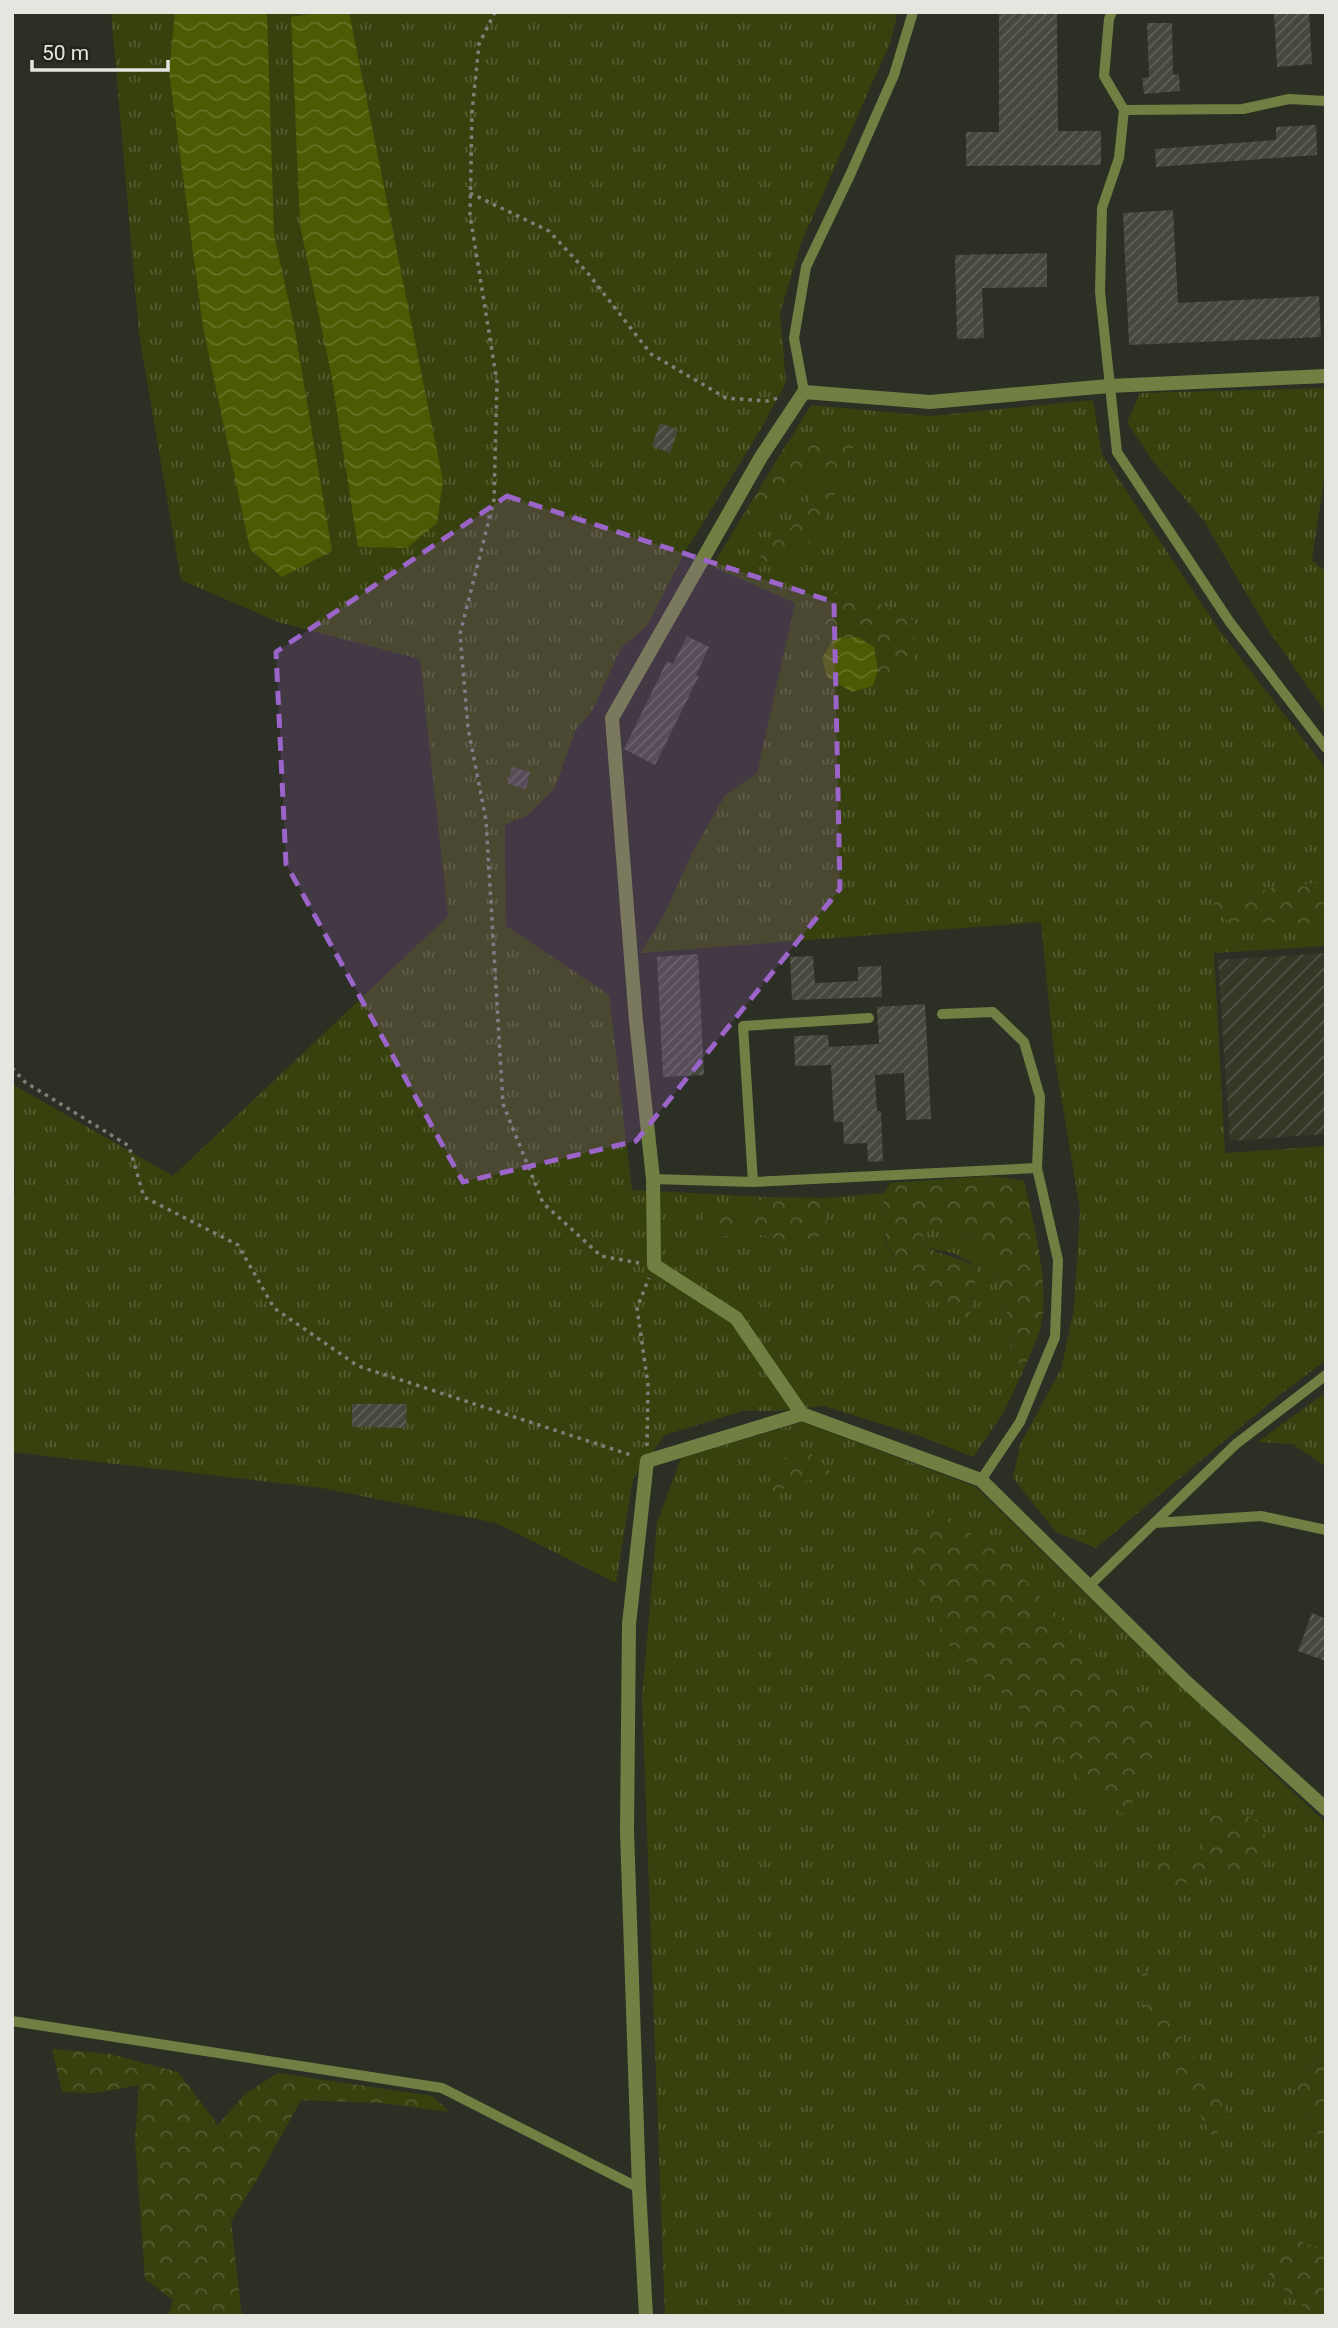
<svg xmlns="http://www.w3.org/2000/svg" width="1338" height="2328" font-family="Roboto,sans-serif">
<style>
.industrial{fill:url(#industrial-furrows)}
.grass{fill:url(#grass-tufts)}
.forest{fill:url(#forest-crowns)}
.water{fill:url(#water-waves)}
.building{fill:url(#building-hatch)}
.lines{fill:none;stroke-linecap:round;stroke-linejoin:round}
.path{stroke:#7e8077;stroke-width:3.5;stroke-dasharray:3.5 5;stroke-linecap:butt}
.lane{stroke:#727f43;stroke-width:10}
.street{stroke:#727f43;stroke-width:14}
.marked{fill:#9a64c9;fill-opacity:0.2;stroke:#9a64c9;stroke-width:5;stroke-dasharray:14 9;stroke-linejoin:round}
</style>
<defs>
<pattern id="industrial-furrows" width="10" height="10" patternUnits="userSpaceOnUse" patternTransform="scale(1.75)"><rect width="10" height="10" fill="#333827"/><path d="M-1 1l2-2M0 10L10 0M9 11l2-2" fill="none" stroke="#505546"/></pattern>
<pattern id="grass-tufts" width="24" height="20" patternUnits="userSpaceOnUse" patternTransform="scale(1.75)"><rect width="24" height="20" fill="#37410d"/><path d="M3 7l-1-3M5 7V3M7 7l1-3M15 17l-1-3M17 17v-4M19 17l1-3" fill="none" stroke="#545c30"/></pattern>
<pattern id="forest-crowns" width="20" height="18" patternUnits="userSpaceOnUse" patternTransform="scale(1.75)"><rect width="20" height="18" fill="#37410d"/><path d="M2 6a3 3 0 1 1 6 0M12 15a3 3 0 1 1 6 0" fill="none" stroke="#545c30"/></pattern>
<pattern id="water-waves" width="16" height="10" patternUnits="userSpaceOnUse" patternTransform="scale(1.75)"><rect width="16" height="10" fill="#4c5a03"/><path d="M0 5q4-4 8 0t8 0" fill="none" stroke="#667227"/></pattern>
<pattern id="building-hatch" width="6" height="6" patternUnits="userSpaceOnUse" patternTransform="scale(1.75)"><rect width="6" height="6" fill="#45483c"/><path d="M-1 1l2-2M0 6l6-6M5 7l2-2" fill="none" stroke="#606258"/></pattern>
</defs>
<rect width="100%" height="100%" fill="#2c2f24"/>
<path class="industrial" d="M1326 953V1134L1230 1141 1218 960Z"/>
<path class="grass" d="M111 12H898L890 43 802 241 780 313 786 383 758 434 686 550 647 626 621 648 592 711 575 731 555 788 528 815 505 825 506 926 609 995 632 1190 767 1197 745 1210 703 1215 717 1237 750 1232 791 1243 827 1235 826 1198 884 1193C884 1210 881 1231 888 1247 901 1272 946 1300 969 1318L978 1266 953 1253 926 1248 922 1230 949 1227 988 1246 1006 1302 1010 1345 1023 1371 1005 1410 973 1457 923 1437 824 1406 775 1411H742L665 1435 633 1479 616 1583 496 1523 322 1488 12 1452V1214L15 1188 12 1084 173 1176 448 916 420 659 281 623 181 580 139 334Z
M1326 388V465L1312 560 1326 572V713L1266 627 1204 521 1152 460 1127 422 1140 393Z
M1093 400 1102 454 1220 631 1326 769V946L1214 953 1225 1153 1326 1146V1360L1277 1397 1096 1548 1056 1532 1013 1478 1020 1445 1061 1369 1074 1309 1080 1210 1054 1053 1041 922 640 953 663 917 693 851 725 795 757 773 795 603 712 566 811 405 930 416Z
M1326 1392V1467L1293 1444 1258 1442Z
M803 1422 976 1487 1148 1655 1326 1823V2046L1295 2086 1326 2153V2253L1290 2237 1268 2276 1314 2316H665L642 1699 657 1523 681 1458Z"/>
<path class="forest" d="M857 437 825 519 802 554 768 563 757 554 759 541 792 527 822 480 807 473 793 494 734 532 787 443Z
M839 589 876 602 915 621 913 669 893 687 873 686 878 670 834 638 822 658 815 657 816 613Z
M1326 882V924L1228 922 1213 903 1276 887Z
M990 1176 1024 1181C1033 1221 1050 1284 1041 1325 1038 1340 1029 1356 1023 1371L1010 1345 1006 1302 988 1246 949 1227 922 1231 926 1248 978 1266 969 1319 938 1303 900 1264 888 1246 883 1226 884 1193 890 1183Z
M767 1197 826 1198 827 1235 791 1243 750 1232 717 1237 702 1215 745 1210Z
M810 1453 832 1473 765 1494 776 1461Z
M936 1509 1003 1556 1161 1727 1149 1767 1126 1816 1091 1793 1021 1710 945 1642 906 1549Z
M1211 1804 1257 1820 1273 1850 1249 1878 1217 1873 1160 1892 1149 1857 1170 1852 1202 1854Z
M1142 1964 1172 2021 1230 2117 1213 2137 1143 2017Z
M1326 2046V2153L1295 2086Z
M52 2049 110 2054 178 2072 218 2125 245 2094 278 2073 432 2096 450 2112 381 2103 301 2100 256 2181 231 2221 242 2316H168L173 2300 145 2279 135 2140 139 2085 96 2093 62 2092Z
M1290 2236 1326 2253V2316H1314L1268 2276Z"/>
<path class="water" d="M175 12H267L274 235 294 325 332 551 282 577 250 549 203 327 169 72Z
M322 12H349L443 481 437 523 407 548 358 547 331 373 300 225 291 17Z
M858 637 874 647 878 670 873 686 852 692 827 677 822 658 834 638Z"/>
<path class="building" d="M999 12H1057L1058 131H1101V165L966 166V132H999Z
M1274 12H1309L1312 64 1277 67Z
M1147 23H1172L1173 75 1179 74 1180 91 1144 94 1142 78 1149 77Z
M1316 125 1317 155 1156 167 1155 149 1276 140V127Z
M1173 210 1178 303 1319 296 1321 337 1129 345 1123 213Z
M1047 253V287L982 288 984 338 957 339 955 255Z
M660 423 678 430 670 453 652 446Z
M687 636 709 647 696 675 699 676 655 765 624 749 667 661 673 664Z
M512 767 530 772 526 789 508 784Z
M698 954 704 1075 663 1077 657 957Z
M813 956 815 983 858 981V967L881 966 882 997 792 1000 790 957Z
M925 1004 931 1119 906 1120 904 1073 875 1075 877 1111H881L883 1161 868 1162 867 1143 844 1144 843 1122H834L831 1065 795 1066 794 1036 828 1035 829 1047 879 1044 877 1007Z
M352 1404H407L406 1428 352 1427Z
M1312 1613 1326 1619V1661L1298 1651Z"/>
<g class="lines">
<path class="path" d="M495 12 479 44 472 112 470 215 497 382 494 500 460 634 468 728 486 820 503 1104 543 1203 601 1256 639 1263
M470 193 549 231 587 272 651 354 726 398 767 401 782 397
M12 1068 25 1082 129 1146 144 1197 238 1245 274 1308 358 1366 634 1456
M647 1446 648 1385 637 1308 649 1278"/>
<path class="lane" d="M1112 12 1109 19 1104 76 1124 110 1119 158 1102 208 1100 292 1117 452 1229 621 1326 748
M1124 110 1243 109 1289 99 1326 101
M804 392 794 338 806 267 850 175 894 75 913 12
M942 1014 993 1012 1024 1042 1040 1097 1037 1168 1058 1260 1055 1337 1020 1422 981 1480
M653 1179 753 1182 1037 1168
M753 1182 743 1026 869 1018
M1154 1523 1261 1516 1326 1530
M1088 1587 1236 1444 1326 1375
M12 2021 442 2088 639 2188"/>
<path class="street" d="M802 1414 736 1318 654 1265 653 1179 636 1021 612 718 761 457 804 392 930 402 1109 386 1326 376
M646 2316 639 2188 627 1831 629 1624 647 1461 802 1414 981 1480 1186 1682 1326 1809"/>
</g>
<path class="marked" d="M507 496 834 602 840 889 636 1141 463 1182 286 864 276 652Z"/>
<rect width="1338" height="2328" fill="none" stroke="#e4e6df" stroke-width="28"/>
<path d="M32 60v10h136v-10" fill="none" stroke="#e4e6df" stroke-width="3.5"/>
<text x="42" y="60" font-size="21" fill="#e4e6df" stroke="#22251b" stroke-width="5" paint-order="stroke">50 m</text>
</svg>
